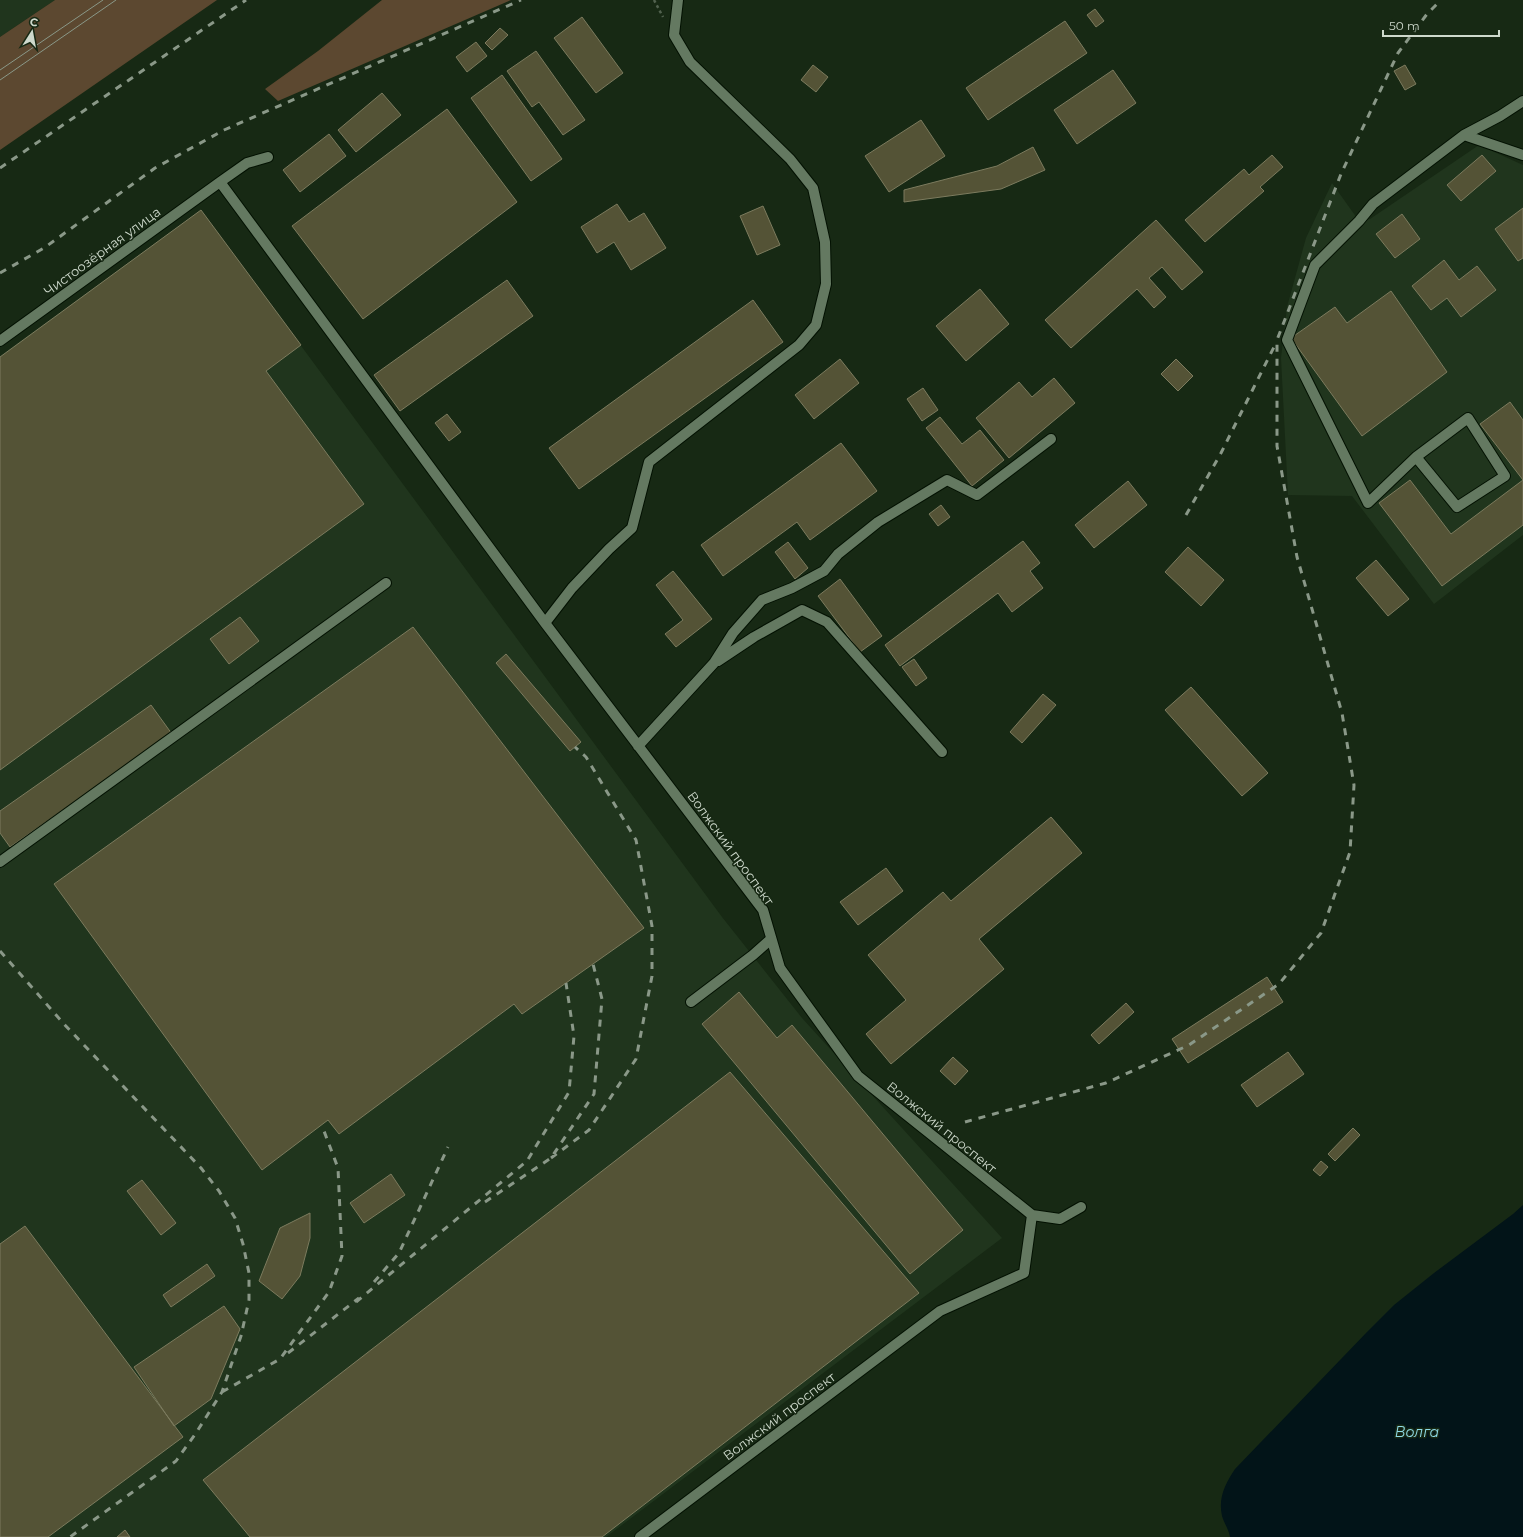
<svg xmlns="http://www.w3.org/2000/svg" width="1523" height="1537" font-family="Montserrat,sans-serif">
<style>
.built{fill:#20351d}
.forest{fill:#5c4830}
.water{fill:#021418}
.building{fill:#545336;stroke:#7c7b5e}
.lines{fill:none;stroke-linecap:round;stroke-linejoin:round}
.minor-casing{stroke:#031102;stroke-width:12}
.path{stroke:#52624f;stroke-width:2.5;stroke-dasharray:3 3;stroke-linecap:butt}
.minor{stroke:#647961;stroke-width:10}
.tram{stroke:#8a9888;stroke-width:1}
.rail{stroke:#8a9888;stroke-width:3;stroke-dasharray:7 7;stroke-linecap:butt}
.labels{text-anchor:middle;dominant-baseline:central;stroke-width:3;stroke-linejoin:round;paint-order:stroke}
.street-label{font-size:13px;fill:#ced9cc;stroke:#172914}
.water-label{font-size:14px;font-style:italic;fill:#8fdae6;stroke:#172914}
</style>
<rect width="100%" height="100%" fill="#172914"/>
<path class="built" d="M0 0H55L0 37Z
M1479 145 1523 165V535L1434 604 1352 496 1288 495 1281 358 1287 307 1306 238 1332 183 1359 221 1370 219Z
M201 210 722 917 802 1018 1002 1238 606 1537H0V356Z"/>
<path class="forest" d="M55 0H217L0 150V37Z
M382 0H511L278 101 265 89 318 51Z"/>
<path class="water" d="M1523 1205V1537H1230C1229 1530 1224 1523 1222 1516 1218 1498 1225 1484 1235 1469L1367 1332 1394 1305 1434 1273 1513 1214Z"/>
<path class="building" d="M1095 9 1104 21 1096 27 1087 15Z
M582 17 623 73 596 93 554 38Z
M1065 21 1087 53 988 120 966 88Z
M500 28 508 35 492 50 485 43Z
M476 42 487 56 467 72 456 57Z
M536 51 585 120 563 135 539 102 532 107 507 71Z
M813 65 828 77 816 92 801 80Z
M1405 65 1416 84 1405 90 1394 71Z
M1113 70 1136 103 1077 144 1054 110Z
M502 75 562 159 531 181 471 98Z
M382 93 401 115 356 152 338 130Z
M447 109 517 202 363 319 292 226Z
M921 120 945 156 889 192 865 156Z
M329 134 346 156 300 192 283 170Z
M1033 147 1045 170 1001 189 904 202V190L997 166Z
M1272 155 1283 167 1260 187 1264 191 1205 242 1185 220 1244 169 1249 175Z
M1482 155 1496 171 1461 201 1447 185Z
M617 204 629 222 644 213 666 248 631 270 614 242 597 253 581 227Z
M763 206 780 245 757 255 740 216Z
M1523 208V258L1518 261 1495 229Z
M201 210 301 345 266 371 364 504 0 770V357Z
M1402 214 1420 239 1395 258 1376 234Z
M1156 220 1203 272 1182 290 1162 267 1149 278 1166 297 1154 308 1137 289 1071 348 1045 320Z
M1444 260 1459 280 1477 266 1496 290 1461 317 1447 298 1431 310 1412 286Z
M507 280 533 316 400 411 374 375Z
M980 289 1009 324 966 361 936 326Z
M1391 291 1447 372 1362 436 1291 338 1335 307 1347 323Z
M753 300 783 342 579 489 549 448Z
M840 359 859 383 814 419 795 395Z
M1176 359 1193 376 1178 391 1161 374Z
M1054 378 1075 403 1009 458 976 418 1019 382 1032 397Z
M923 388 938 410 922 421 907 399Z
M1510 402 1523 420V525L1442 586 1379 503 1410 480 1451 534 1523 480 1480 424Z
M447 414 461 432 449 441 435 423Z
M940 417 962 444 980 430 1004 460 972 486 926 428Z
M841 443 877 491 810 540 797 522 723 576 701 545Z
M1128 481 1147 505 1094 548 1075 525Z
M941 505 950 517 938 526 929 514Z
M1023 541 1040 563 1030 571 1043 588 1012 612 998 593 900 666 885 645Z
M788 542 808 568 795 579 775 552Z
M1188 547 1224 580 1201 606 1165 572Z
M1376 560 1409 599 1388 616 1356 578Z
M673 571 712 619 676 647 665 634 683 620 656 585Z
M840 579 882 636 860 652 818 596Z
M240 617 259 641 229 664 210 639Z
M413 627 644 928 522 1014 514 1004 339 1134 328 1120 262 1170 54 884Z
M506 654 581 742 570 751 496 663Z
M914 659 927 678 916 686 902 667Z
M1191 687 1268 773 1242 796 1165 710Z
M1043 694 1056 705 1022 743 1010 732Z
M151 705 172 734 10 847 0 833V811Z
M1051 817 1082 853 979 939 1004 969 891 1064 866 1034 906 1000 868 955 943 892 951 901Z
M886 868 903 891 858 925 840 902Z
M1267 977 1283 1002 1188 1063 1172 1039Z
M739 992 777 1038 792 1025 963 1230 910 1274 702 1024Z
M1126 1003 1134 1012 1099 1044 1091 1035Z
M1288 1052 1304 1074 1257 1107 1241 1085Z
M953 1057 968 1071 955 1085 940 1071Z
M730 1072 919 1293 602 1537H250L203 1480Z
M1353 1128 1360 1135 1335 1161 1328 1154Z
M1321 1161 1328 1167 1320 1176 1313 1170Z
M391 1174 405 1195 364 1223 350 1203Z
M142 1180 176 1223 161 1235 127 1191Z
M310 1213V1238L300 1276 282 1299 259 1281 280 1228Z
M25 1226 183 1437 48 1537H0V1244Z
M207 1264 215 1276 171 1307 163 1295Z
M224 1306 240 1329 211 1399 174 1426 134 1367Z
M125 1530 130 1537H117Z"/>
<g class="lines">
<defs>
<path id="minor" d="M1464 135 1523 155
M220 182 545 623 763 910 780 968 858 1076 1032 1215 1024 1273 940 1311 640 1537
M0 341 220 182 247 163 268 157
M1416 457 1468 418 1505 476 1457 507 1416 457 1368 503 1287 340 1315 265 1359 221 1373 204 1464 135 1500 116 1523 101
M545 623 572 588 609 549 632 528 649 462 799 345 816 325 826 284 825 242 813 188 790 159 690 62 674 35 678 0
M718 661 754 637 802 610 827 622 942 752
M638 746 714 663 733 633 762 600 792 588 824 571 838 554 878 522 947 480 977 495 1051 439
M0 862 386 583
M691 1002 753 955 771 939
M1032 1215 1060 1219 1081 1207"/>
</defs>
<use href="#minor" class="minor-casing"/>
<path class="path" d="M654 0 663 17"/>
<use href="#minor" class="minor"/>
<path class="tram" d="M0 70 103 0
M0 80 116 0"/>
<path class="rail" d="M0 168 246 0
M0 273 44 248 155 168 224 130 521 0
M1186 515 1221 453 1276 343
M0 951 64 1024 201 1168 219 1191 235 1218 243 1244 249 1273V1300L241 1336 222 1392 196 1433 176 1461 70 1537
M965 1122 1106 1083 1189 1045 1279 984 1321 933 1350 852 1354 785 1342 713 1297 557 1277 446V340L1341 174 1398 53 1427 14 1441 0
M551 1158 589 1130 636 1059 652 976V926L636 840 586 757 575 747
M485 1202 551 1158 594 1094 602 999 593 964
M374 1282 399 1253 448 1147
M356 1302 527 1161 569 1092 574 1036 566 983
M288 1353 359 1298
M222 1392 280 1359 329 1292 342 1256 338 1168 324 1131"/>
</g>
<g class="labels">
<g class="street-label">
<text transform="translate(102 251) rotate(-36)">Чистоозёрная улица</text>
<text transform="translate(731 848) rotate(54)">Волжский проспект</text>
<text transform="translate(942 1127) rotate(39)">Волжский проспект</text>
<text transform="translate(779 1416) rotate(-37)">Волжский проспект</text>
</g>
<g class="water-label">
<text x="1417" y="1432">Волга</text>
</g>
</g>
<g transform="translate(32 32) rotate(11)" stroke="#172914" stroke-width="3" paint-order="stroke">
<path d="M0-3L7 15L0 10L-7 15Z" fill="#ced9cc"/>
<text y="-6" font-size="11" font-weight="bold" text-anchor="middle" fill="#ced9cc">С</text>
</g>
<path d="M1383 30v6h116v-6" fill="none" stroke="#ced9cc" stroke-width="2"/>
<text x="1389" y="30" font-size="12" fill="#ced9cc" stroke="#172914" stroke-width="3" paint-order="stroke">50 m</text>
</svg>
